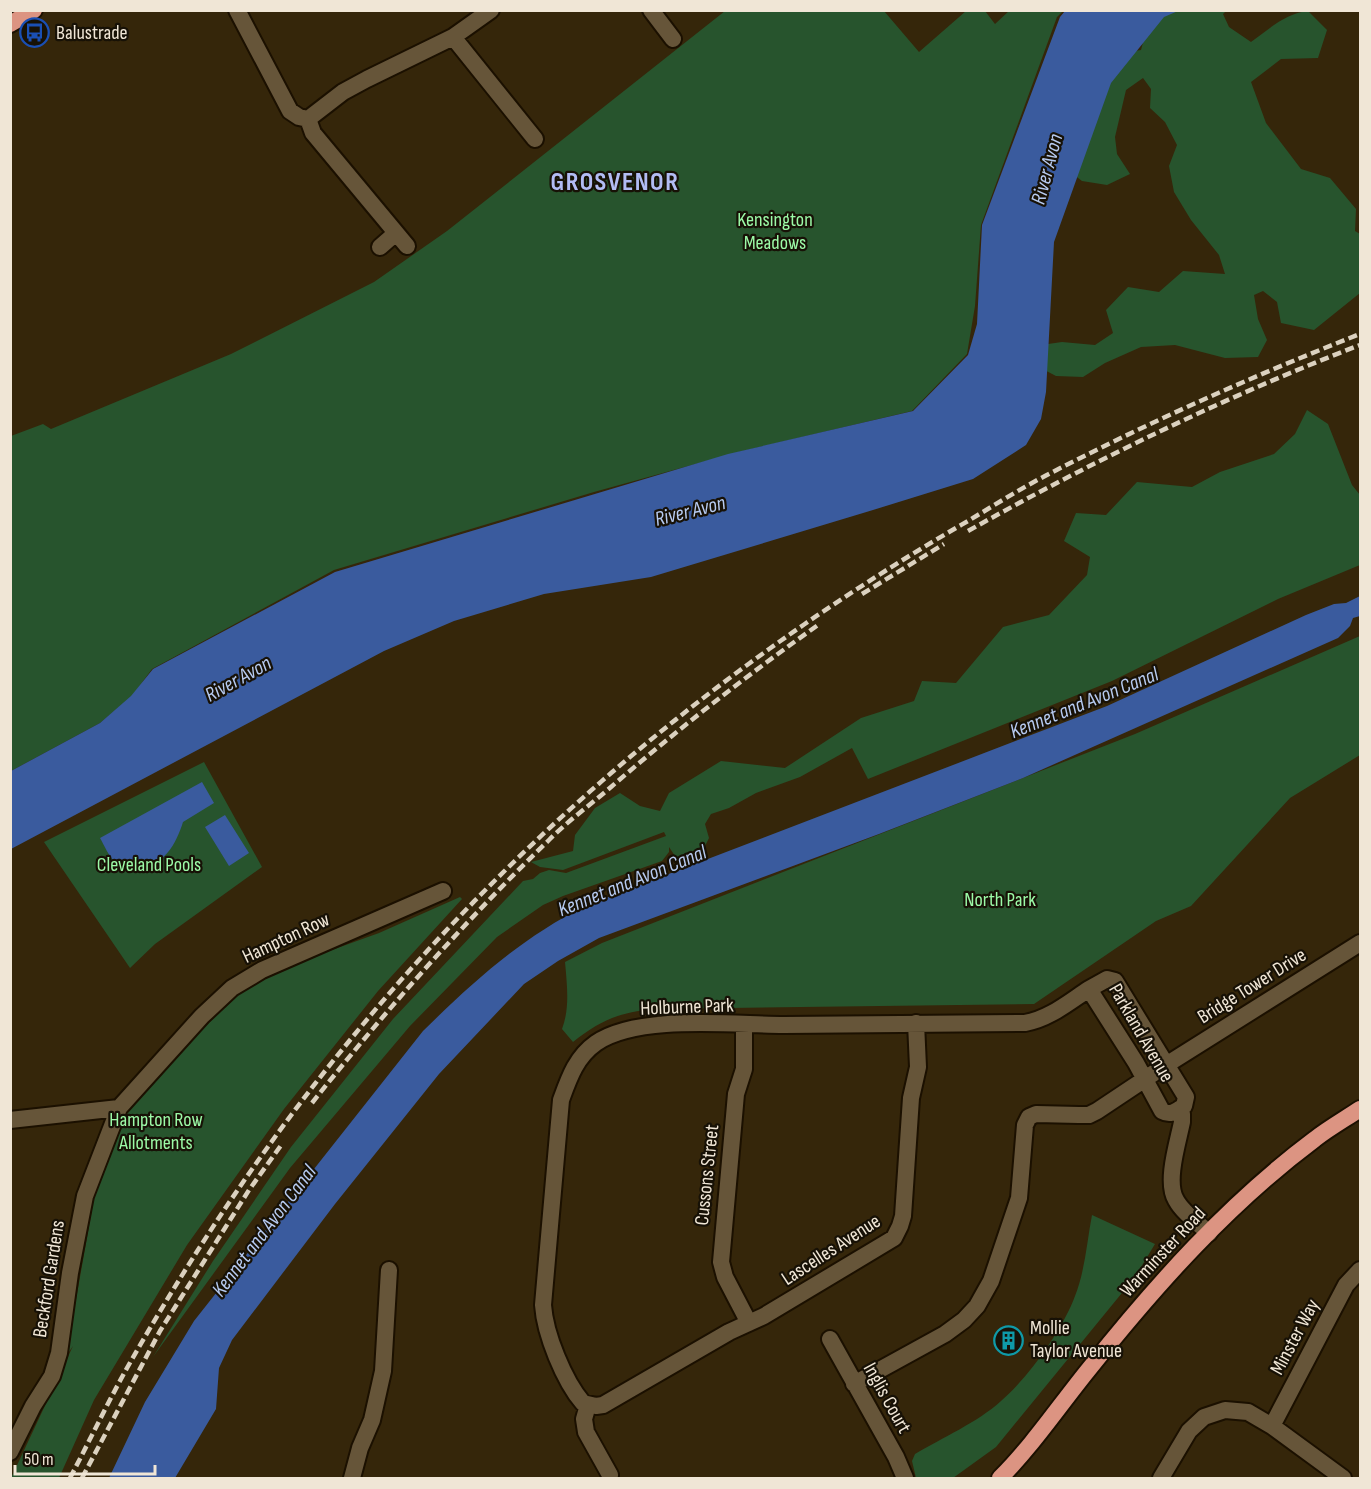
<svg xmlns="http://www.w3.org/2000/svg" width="1371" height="1489" font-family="'Sofia Sans Condensed',sans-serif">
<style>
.green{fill:#27542d}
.water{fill:#3a5b9e}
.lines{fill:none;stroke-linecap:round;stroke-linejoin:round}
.minor-casing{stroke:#1b1000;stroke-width:20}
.trunk-casing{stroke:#1b1000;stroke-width:20}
.minor{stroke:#665539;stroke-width:16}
.trunk{stroke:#dc9482;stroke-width:16}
.rail{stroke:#dbd1bf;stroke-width:4.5;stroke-dasharray:9 4.5;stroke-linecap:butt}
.labels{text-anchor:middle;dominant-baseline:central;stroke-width:4.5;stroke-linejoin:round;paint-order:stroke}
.poi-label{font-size:20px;fill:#f0e6d6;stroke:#171106;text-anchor:start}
.park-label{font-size:20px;fill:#9cfaa7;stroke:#171106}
.street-label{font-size:20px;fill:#f0e6d6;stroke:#171106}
.water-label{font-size:21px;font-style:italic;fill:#b7cbf1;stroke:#171106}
.district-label{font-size:26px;font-weight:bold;letter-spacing:1.5px;fill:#b2bcf4;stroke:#171106}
</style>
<rect width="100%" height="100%" fill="#35260a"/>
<path class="green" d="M725 11H884L919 52 966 11H985L995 24 1009 11H1063L1057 17 981 225 975 306 967 354 912 411 739 452 594 492 334 570 152 669 132 696 100 723 11 771V436L43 424 51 429 231 354 374 282 447 231Z
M1170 11H1226L1223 14 1229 27 1251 42C1269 29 1286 13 1308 11L1327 30 1318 58 1281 59 1251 82 1266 123 1301 169 1330 178 1356 209 1355 231 1360 234V293L1314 330 1281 323 1277 302 1263 291 1254 295 1258 319 1267 340 1258 357 1225 358 1175 345 1141 347 1105 363 1083 377 1056 376 1033 364 1034 346 1062 342 1095 345 1113 333 1106 310 1128 287 1159 292 1183 271 1225 274 1219 255 1191 220 1174 192 1169 166 1177 145 1165 122 1150 108 1151 89 1143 78 1126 90 1115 137 1117 154 1130 174 1107 185 1082 181 1069 171 1115 54 1141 50 1147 27Z
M1307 410 1328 424 1352 485 1360 495V565L1278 599 1112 681 868 779 852 748 800 777 756 793 729 808 711 814 705 824 709 838 702 852 692 862H679L669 847V852L662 861 563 896 543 905 497 937 410 1026 290 1168 153 1357 213 1261 291 1147 393 1019 523 881 533 879 540 873 549 870 566 873 666 836 664 832 563 870 540 867 531 862 573 851 575 835 595 808 620 793 640 806 660 811 669 793 721 761 785 768 861 718 914 701 922 681 956 683 1003 627 1049 615 1087 575 1090 557 1064 541 1076 513 1106 515 1137 482 1192 487 1220 472 1274 454 1295 434Z
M1360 636V755L1290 798 1191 906 1156 921 1034 1004 654 1009C620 1012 599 1021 573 1042L562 1029C570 1008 567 985 565 962L602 943 1135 734Z
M204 762 262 867 155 944 130 968 44 842Z
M460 897 462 899 378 991 284 1109 187 1245 94 1400 59 1478H11L73 1346 66 1356 94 1198 126 1113 194 1037 248 986 304 960 379 933Z
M1092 1215 1155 1244 1135 1277 996 1447 953 1478H916L912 1461 915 1454C942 1438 978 1422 1001 1401 1028 1378 1063 1329 1075 1296 1085 1271 1087 1241 1092 1215Z"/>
<path class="water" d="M1065 11H1178L1164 17 1111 83 1054 242 1046 392 1041 419 1026 445 973 479 873 510 651 577 544 594 454 621 384 651 11 849V771L100 723 131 696 153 669 335 572 728 454 913 411 968 355 977 324 982 225 1060 17Z
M1360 596V616L1353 618 1350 626 1338 638 1023 778 879 834 599 938 558 961 524 984 439 1074 335 1204 232 1340 219 1368 216 1409 175 1478H109L145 1402 194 1321 423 1031C474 981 520 939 585 906L1107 706 1306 615 1334 604 1346 603Z
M202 782 214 803 183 822C176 844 164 867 137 867 130 867 121 866 115 862 109 857 104 845 100 838Z
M225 815 249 853 229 866 205 827Z"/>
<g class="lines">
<defs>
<path id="minor" d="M237 10 290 111 299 117 308 119 343 92 367 79 453 37 491 10
M651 10 673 39
M453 37 535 139
M308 119 313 133 407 246
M380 247 396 233
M1107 979 1115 981 1186 1097 1184 1106C1176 1111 1171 1116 1162 1111L1136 1063 1089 989Z
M916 1023 918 1067 911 1098 903 1216 900 1226 894 1238 764 1316 729 1332 603 1405 596 1406 583 1403C564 1381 545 1334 543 1305L561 1100C569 1078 576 1057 596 1043 638 1014 733 1025 784 1025 865 1024 945 1023 1025 1023 1049 1019 1069 1002 1089 989
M744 1025V1069L736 1094 721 1262 725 1277 749 1323
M1179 1109 1182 1114V1122C1178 1142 1165 1182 1176 1200 1183 1213 1198 1223 1209 1233
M10 1120 119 1108
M830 1339 896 1457 905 1478
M854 1384 945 1334 964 1320 977 1306 991 1281 1019 1198 1025 1125 1029 1117 1036 1114 1079 1115H1089L1097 1111 1166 1065 1360 943
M588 1405 584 1419 586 1432 610 1475
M1272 1426 1346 1285 1360 1270
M10 1452 33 1406 52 1376 59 1353 70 1273 85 1196 119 1108 202 1016 232 988 262 970 443 891
M352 1478 360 1448 372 1420 383 1371 389 1270
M1161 1478 1189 1431 1204 1417 1225 1410 1248 1412 1272 1426 1343 1478"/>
<path id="trunk" d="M10 24 34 10
M1000 1478C1033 1445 1059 1406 1089 1369 1156 1285 1228 1204 1315 1139 1329 1128 1345 1119 1360 1109"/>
</defs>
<use href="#minor" class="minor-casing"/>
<use href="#trunk" class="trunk-casing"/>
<use href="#minor" class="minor"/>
<use href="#trunk" class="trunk"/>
<path class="rail" d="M968 531C1095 460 1225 397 1360 345
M862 594 944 544
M312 1103C385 1011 464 922 549 840 568 821 590 805 611 787 677 730 746 676 818 625
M70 1478C89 1442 107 1404 127 1368 191 1255 264 1145 346 1045 518 833 732 657 968 521 993 506 1018 490 1045 476 1147 423 1253 376 1360 334
M82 1478 160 1331 249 1190 282 1144"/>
</g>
<defs>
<symbol id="bus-ring" viewBox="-11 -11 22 22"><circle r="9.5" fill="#171106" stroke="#1a4fb4" stroke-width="1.5"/><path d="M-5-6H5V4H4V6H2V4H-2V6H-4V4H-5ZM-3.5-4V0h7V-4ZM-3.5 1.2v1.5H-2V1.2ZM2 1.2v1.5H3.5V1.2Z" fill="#1a4fb4"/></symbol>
<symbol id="building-ring" viewBox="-11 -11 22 22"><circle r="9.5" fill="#171106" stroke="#0f9aa8" stroke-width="1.5"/><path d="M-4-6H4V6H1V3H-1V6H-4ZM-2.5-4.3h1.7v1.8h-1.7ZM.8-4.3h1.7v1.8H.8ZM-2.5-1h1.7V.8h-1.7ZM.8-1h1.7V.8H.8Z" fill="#0f9aa8"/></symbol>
</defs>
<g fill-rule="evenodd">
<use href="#bus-ring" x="18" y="16" width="33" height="33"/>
<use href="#building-ring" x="992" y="1324" width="33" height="33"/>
</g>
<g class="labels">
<g class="poi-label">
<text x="56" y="33">Balustrade</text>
<text x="1030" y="1328">Mollie<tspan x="1030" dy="23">Taylor Avenue</tspan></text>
</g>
<g class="park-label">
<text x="775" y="220">Kensington<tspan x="775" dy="23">Meadows</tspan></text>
<text x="149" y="865">Cleveland Pools</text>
<text x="1000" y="900">North Park</text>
<text x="156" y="1120">Hampton Row<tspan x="156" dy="23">Allotments</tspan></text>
</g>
<g class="street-label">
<text transform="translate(286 938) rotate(-25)">Hampton Row</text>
<text transform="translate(1252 986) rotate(-32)">Bridge Tower Drive</text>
<text transform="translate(687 1007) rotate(-2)">Holburne Park</text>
<text transform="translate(1141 1033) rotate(60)">Parkland Avenue</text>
<text transform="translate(707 1175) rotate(-84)">Cussons Street</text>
<text transform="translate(831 1250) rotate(-33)">Lascelles Avenue</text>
<text transform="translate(1163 1252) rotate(-47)">Warminster Road</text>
<text transform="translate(49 1279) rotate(-81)">Beckford Gardens</text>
<text transform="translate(1295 1337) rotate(-62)">Minster Way</text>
<text transform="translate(887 1398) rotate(61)">Inglis Court</text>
</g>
<g class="water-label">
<text transform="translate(1047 169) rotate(-75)">River Avon</text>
<text transform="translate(690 511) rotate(-14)">River Avon</text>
<text transform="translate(238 679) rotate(-29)">River Avon</text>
<text transform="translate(1084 703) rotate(-22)">Kennet and Avon Canal</text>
<text transform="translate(632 881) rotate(-22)">Kennet and Avon Canal</text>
<text transform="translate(264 1231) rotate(-53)">Kennet and Avon Canal</text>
</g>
<g class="district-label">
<text x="615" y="182">GROSVENOR</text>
</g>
</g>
<rect width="1371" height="1489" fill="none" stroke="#f0e6d6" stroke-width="24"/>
<path d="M15 1465v9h140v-9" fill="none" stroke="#f0e6d6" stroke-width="3"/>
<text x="24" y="1465" font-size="18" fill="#f0e6d6" stroke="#171106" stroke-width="4.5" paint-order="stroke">50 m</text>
</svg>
